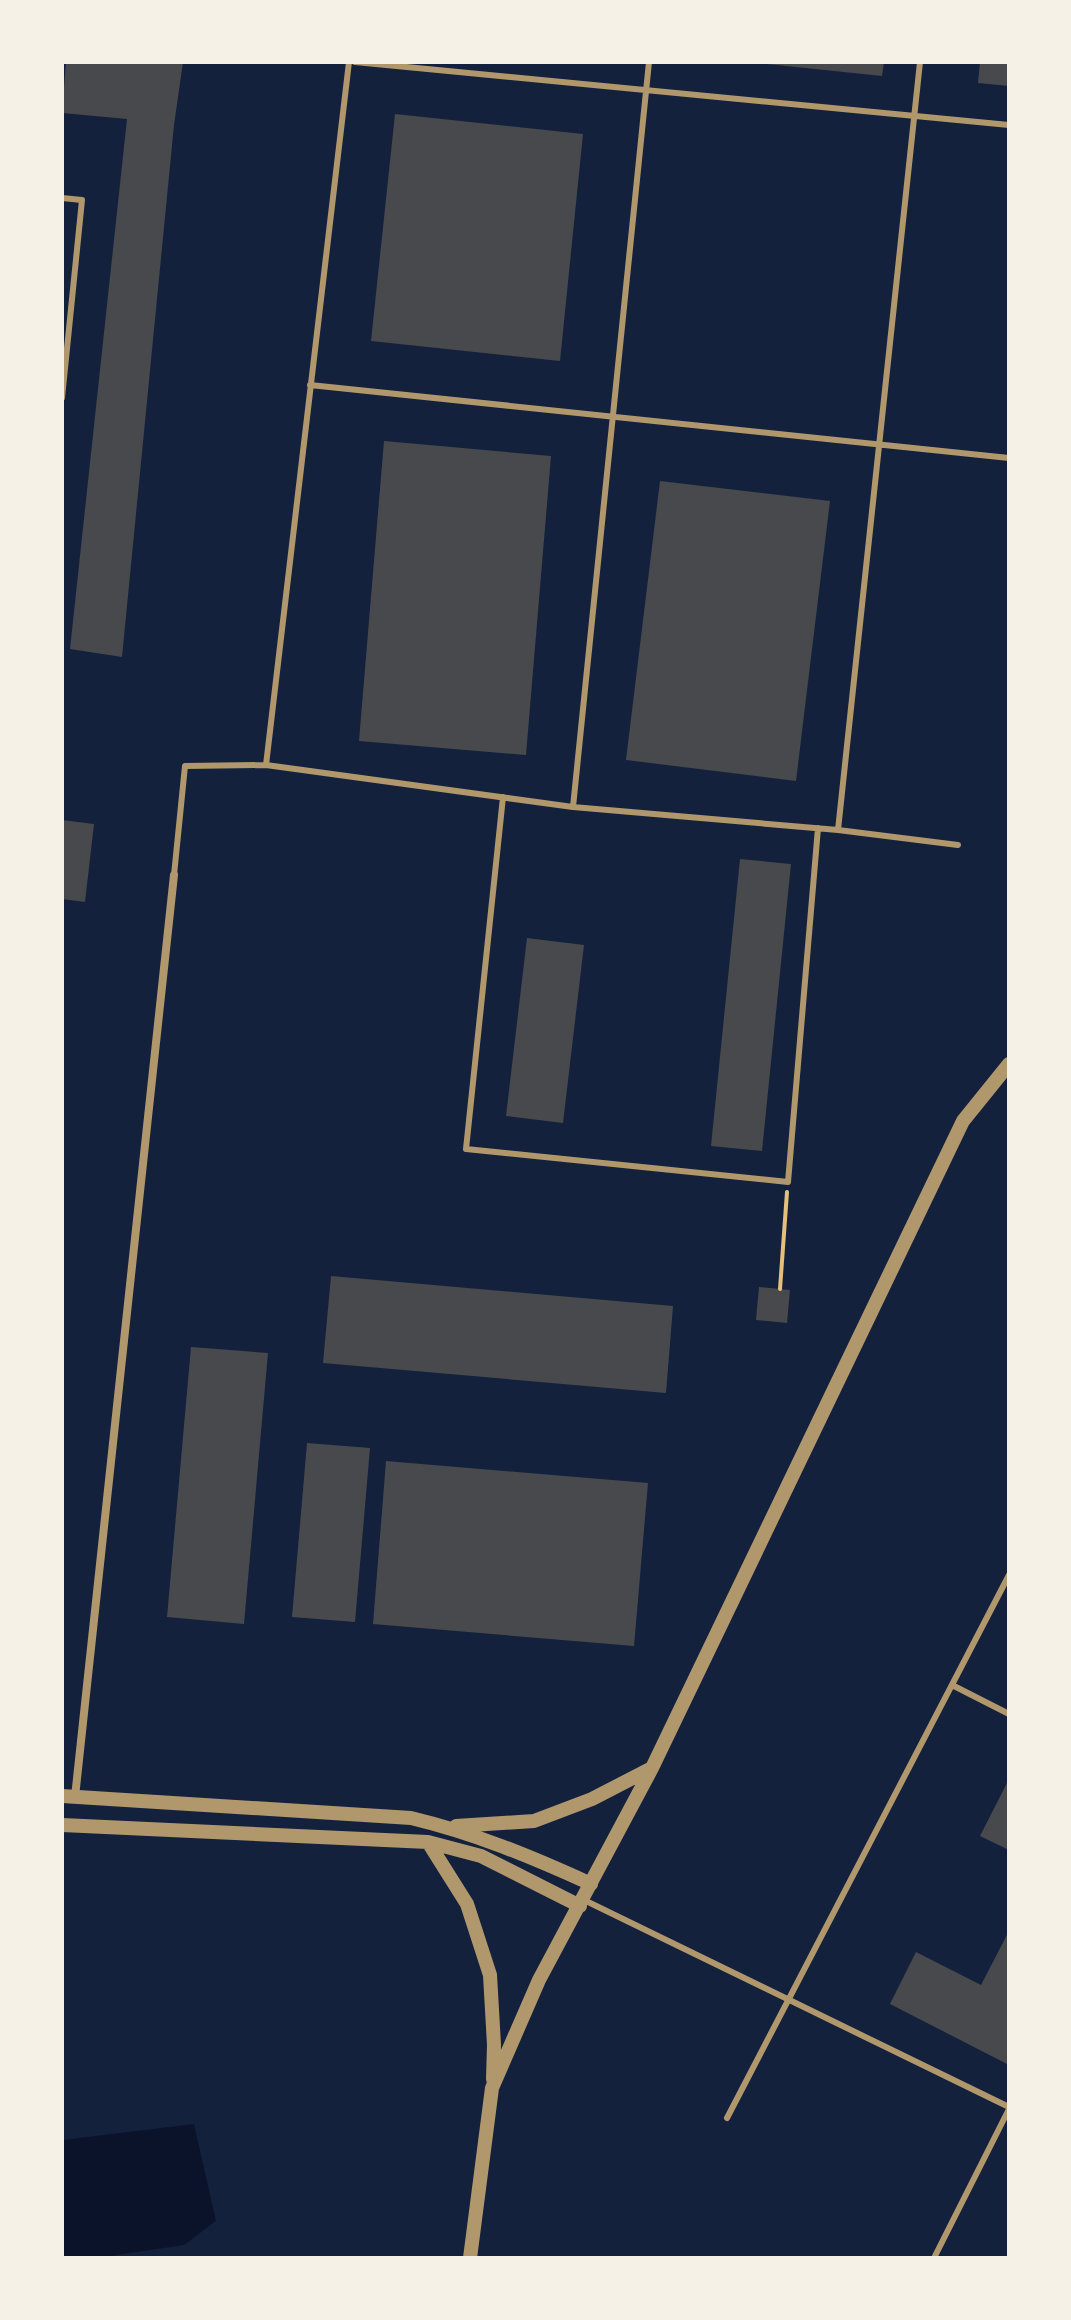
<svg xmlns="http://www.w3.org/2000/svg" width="1071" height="2320" font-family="'Public Sans',sans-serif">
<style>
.water{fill:#0b132b}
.building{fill:#48494c}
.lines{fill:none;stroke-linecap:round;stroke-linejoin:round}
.path{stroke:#e5c07b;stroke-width:4}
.service{stroke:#b1986c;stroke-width:6}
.minor{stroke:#b1986c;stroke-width:8}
.tertiary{stroke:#b1986c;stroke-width:14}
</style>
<rect width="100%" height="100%" fill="#14213d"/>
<path class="water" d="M194 2124 216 2221 184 2245 97 2258H62V2140Z"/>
<path class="building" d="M66 62H183L174 125 122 657 70 649 127 119 62 113Z
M767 62H884L882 76 767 64Z
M980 62H1009V86L978 83Z
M395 114 583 134 560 361 371 341Z
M384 441 551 456 526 755 359 741Z
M660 481 830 501 796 781 626 760Z
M62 820 94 824 85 902 62 899Z
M740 859 791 864 762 1151 711 1146Z
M527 938 584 945 563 1123 506 1116Z
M331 1276 673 1306 666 1393 323 1363Z
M759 1287 790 1290 787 1323 756 1320Z
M191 1347 268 1353 244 1624 167 1617Z
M307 1443 370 1448 355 1622 292 1617Z
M386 1461 648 1483 634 1646 373 1624Z
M1009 1779V1850L980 1836Z
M1009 1931V2065L890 2004 916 1952 981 1985Z"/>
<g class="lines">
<path class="path" d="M780 1289 787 1192"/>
<path class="service" d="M355 62 1009 125
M62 198 82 200 62 398
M310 385 1009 458
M266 765 349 62
M503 797 466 1149 788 1182 818 828
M573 807 649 62
M838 830 920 62
M174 875 185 766 266 765 573 807 838 830 958 845
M952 1685 1009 1714
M584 1900 1009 2107
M727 2118 1009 1575
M934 2258 1009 2109"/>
<path class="minor" d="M75 1797 174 875"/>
<path class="tertiary" d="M62 1796 411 1818C474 1833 532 1857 591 1884
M62 1825 428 1842 481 1856 580 1906
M456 1826 534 1821 592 1799 652 1768
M428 1842 467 1904 490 1975 494 2045 493 2079
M470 2258 492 2088 539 1980 652 1768 963 1121 1009 1064"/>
</g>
<rect width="1071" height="2320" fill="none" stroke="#f6f1e7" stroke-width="128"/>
</svg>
